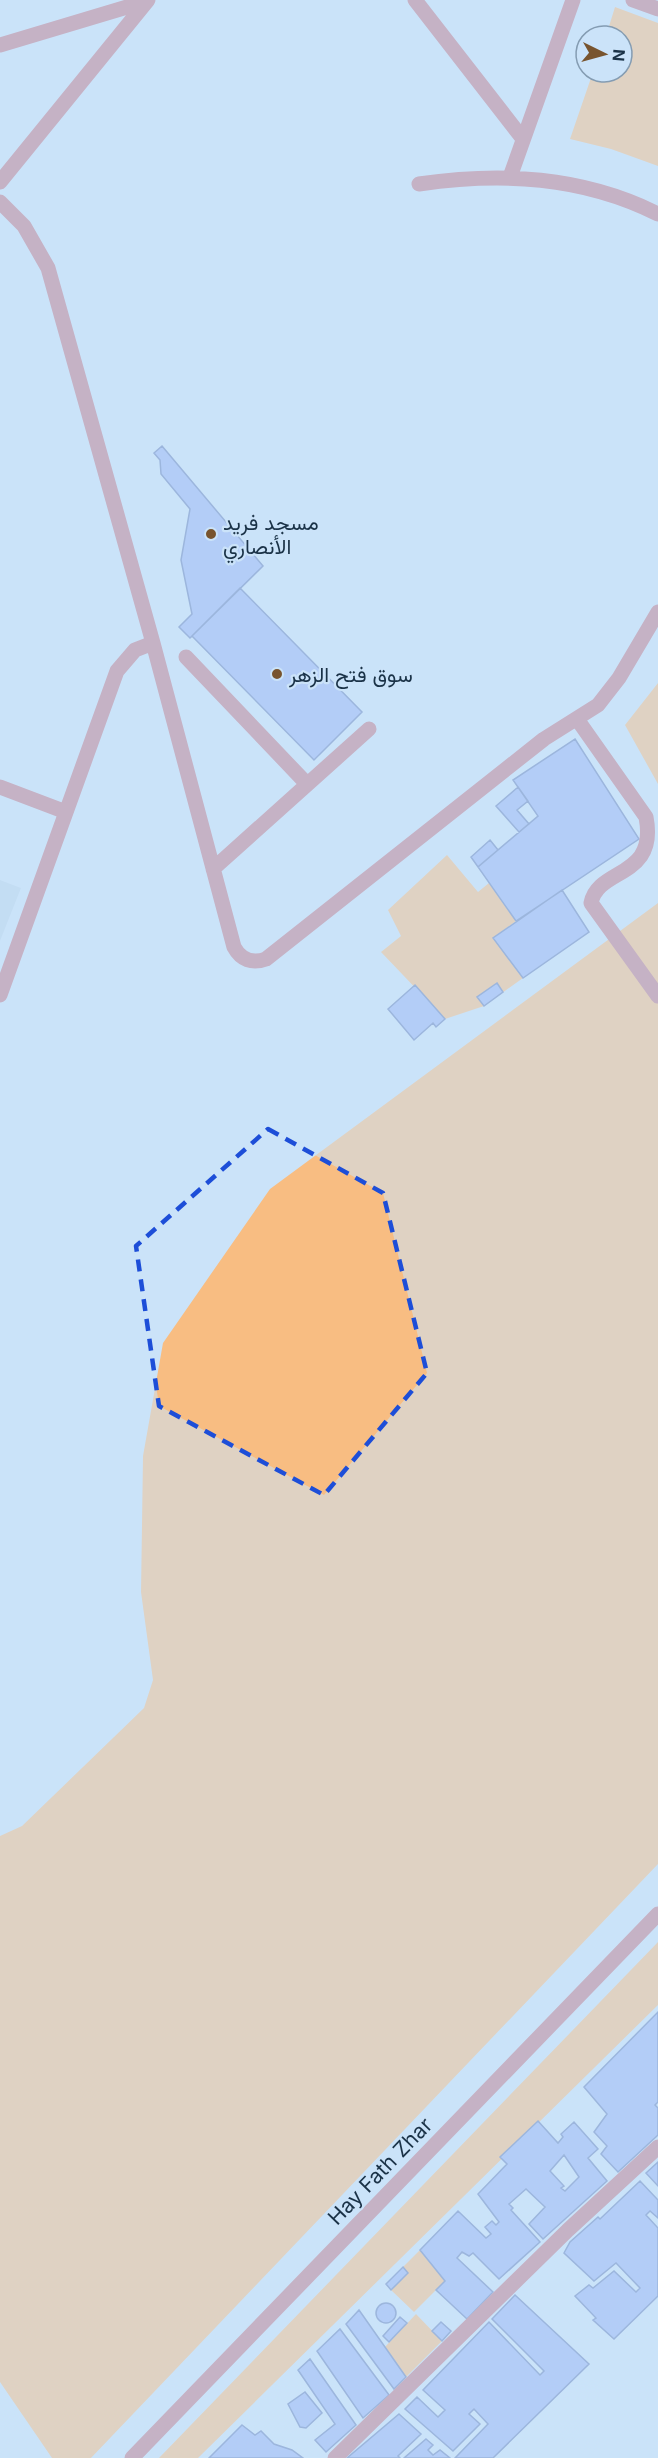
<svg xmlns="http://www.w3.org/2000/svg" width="658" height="2458" font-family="Inter,Vazirmatn,sans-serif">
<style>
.built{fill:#bbd5ec}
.green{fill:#f8bd82}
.building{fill:#97b2f3;stroke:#647eba;stroke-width:1.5;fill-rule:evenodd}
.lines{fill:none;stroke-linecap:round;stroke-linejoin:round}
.minor{stroke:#bf7585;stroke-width:15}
.marked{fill:none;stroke:#1d4ed8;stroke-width:4.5;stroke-dasharray:12 8;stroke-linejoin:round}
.poi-dot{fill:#78542e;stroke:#cbe3f9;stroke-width:2}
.labels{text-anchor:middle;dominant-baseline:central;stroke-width:4.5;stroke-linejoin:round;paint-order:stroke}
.poi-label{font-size:21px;fill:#1a3247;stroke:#cbe3f9;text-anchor:start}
.street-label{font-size:21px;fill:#1a3247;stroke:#cbe3f9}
</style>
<rect width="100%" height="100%" fill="#cbe3f9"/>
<path class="built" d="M0 880 21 888 0 941Z"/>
<path class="green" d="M615 7 658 23V166L611 149 570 139 593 72H622V36H606Z
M658 683V784L625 725Z
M447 855 478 892 489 883 516 921 493 938 523 978 484 1006 445 1019 381 952 401 936 388 910Z
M658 903V1864L91 2458H52L0 2382V1836L22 1826 144 1708 153 1680 141 1592 143 1456 163 1343 270 1189Z
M658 1942V2005L198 2458H159Z
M420 2250 445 2281 414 2312 391 2290 408 2273 403 2267Z
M416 2314 442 2341 406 2377 384 2348Z"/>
<path class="building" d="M162 446 263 566 190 638 179 627 192 614 181 560 190 509 161 474 160 460 154 453Z
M240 588 362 712 314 760 192 636Z
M575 739 639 839 516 921 478 867 538 816 513 780Z
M518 787 528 801 517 810 529 824 519 832 496 806Z
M490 840 498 850 478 867 471 857Z
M562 890 589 932 523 978 493 938Z
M497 983 503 992 484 1006 477 997Z
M415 985 445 1019 436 1027 433 1023 414 1040 388 1009Z
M658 2012V2102L655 2105 658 2108V2135L618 2172 601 2154 607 2146 594 2132 607 2114 584 2087Z
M538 2121 558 2143 563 2137 561 2134 574 2122 598 2149 588 2158 607 2181 543 2239 529 2224 545 2207 526 2189 509 2204 513 2208 511 2210 540 2242 499 2279 473 2253 469 2256 462 2252 457 2258 493 2292 467 2319 436 2290 445 2281 420 2250 458 2211 486 2238 491 2234 485 2227 492 2221 496 2225 499 2222 478 2194 507 2164 500 2157ZM564 2155 579 2177 565 2191 561 2188 564 2186 550 2171Z
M658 2162V2186L646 2173Z
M640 2181 658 2200V2218L650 2211 646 2215 658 2228V2296L614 2339 593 2320 596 2318 575 2296 589 2285 593 2288 614 2271 636 2292 640 2288 616 2263 594 2281 564 2253 570 2242 598 2217 600 2219Z
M403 2267 408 2273 391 2290 386 2284Z
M515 2295 589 2364 493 2458H455L488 2424 474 2409 469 2414 480 2424 453 2451 405 2409 417 2397 438 2417 445 2410 423 2390 489 2322 540 2375 544 2371 492 2319Z
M376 2313a10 10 0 1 1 20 0a10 10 0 1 1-20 0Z
M359 2310 406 2377 394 2389 346 2324Z
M400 2317 407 2323 389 2342 383 2336Z
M441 2322 451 2331 442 2341 432 2331Z
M340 2329 389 2395 363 2418 317 2351Z
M310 2359 356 2425 326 2452 315 2440 335 2424 298 2370Z
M305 2392 322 2413 306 2428 300 2427 288 2404Z
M399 2414 421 2434 398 2456 400 2458H347Z
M242 2425 255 2435 261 2431 274 2444 292 2450 303 2458H209Z
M426 2439 433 2445 428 2450 433 2455 440 2450 450 2458H404Z"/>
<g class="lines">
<path class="minor" d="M415 0 523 139
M633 0 658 9
M0 45 147 1
M510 177 573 0
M0 182 148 0
M419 184C501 172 582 176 658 214
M0 202 24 226 48 268 153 643 234 947C241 960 252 964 266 959L544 739 598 705 619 678 658 612
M186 657 307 784
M577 719 646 817C658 879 598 867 591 903L658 996
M0 787 66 812
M213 869 369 729
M0 995 117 671 135 650 153 643
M132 2458 658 1914
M335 2458 568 2230 658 2147"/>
</g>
<path d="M0 0H658V2458H0ZM268 1129 383 1193 427 1373 324 1495 159 1406 136 1246Z" fill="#cbe3f9" fill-opacity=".55" fill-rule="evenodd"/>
<path class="marked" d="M268 1129 383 1193 427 1373 324 1495 159 1406 136 1246Z"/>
<g class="poi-dot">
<circle cx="211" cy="534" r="6"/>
<circle cx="277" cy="674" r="6"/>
</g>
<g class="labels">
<g class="poi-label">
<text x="223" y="522">مسجد فريد<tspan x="223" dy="24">الأنصاري</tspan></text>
<text x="289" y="674">سوق فتح الزهر</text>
</g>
<g class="street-label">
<text transform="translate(380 2171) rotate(-46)">Hay Fath Zhar</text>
</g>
</g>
<g transform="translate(604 54) rotate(95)"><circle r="28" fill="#cbe3f9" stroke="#849cb2" stroke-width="1.5"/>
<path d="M0-4.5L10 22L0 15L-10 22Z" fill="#78542e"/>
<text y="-9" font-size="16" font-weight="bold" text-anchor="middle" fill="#1a3247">N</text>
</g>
</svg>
